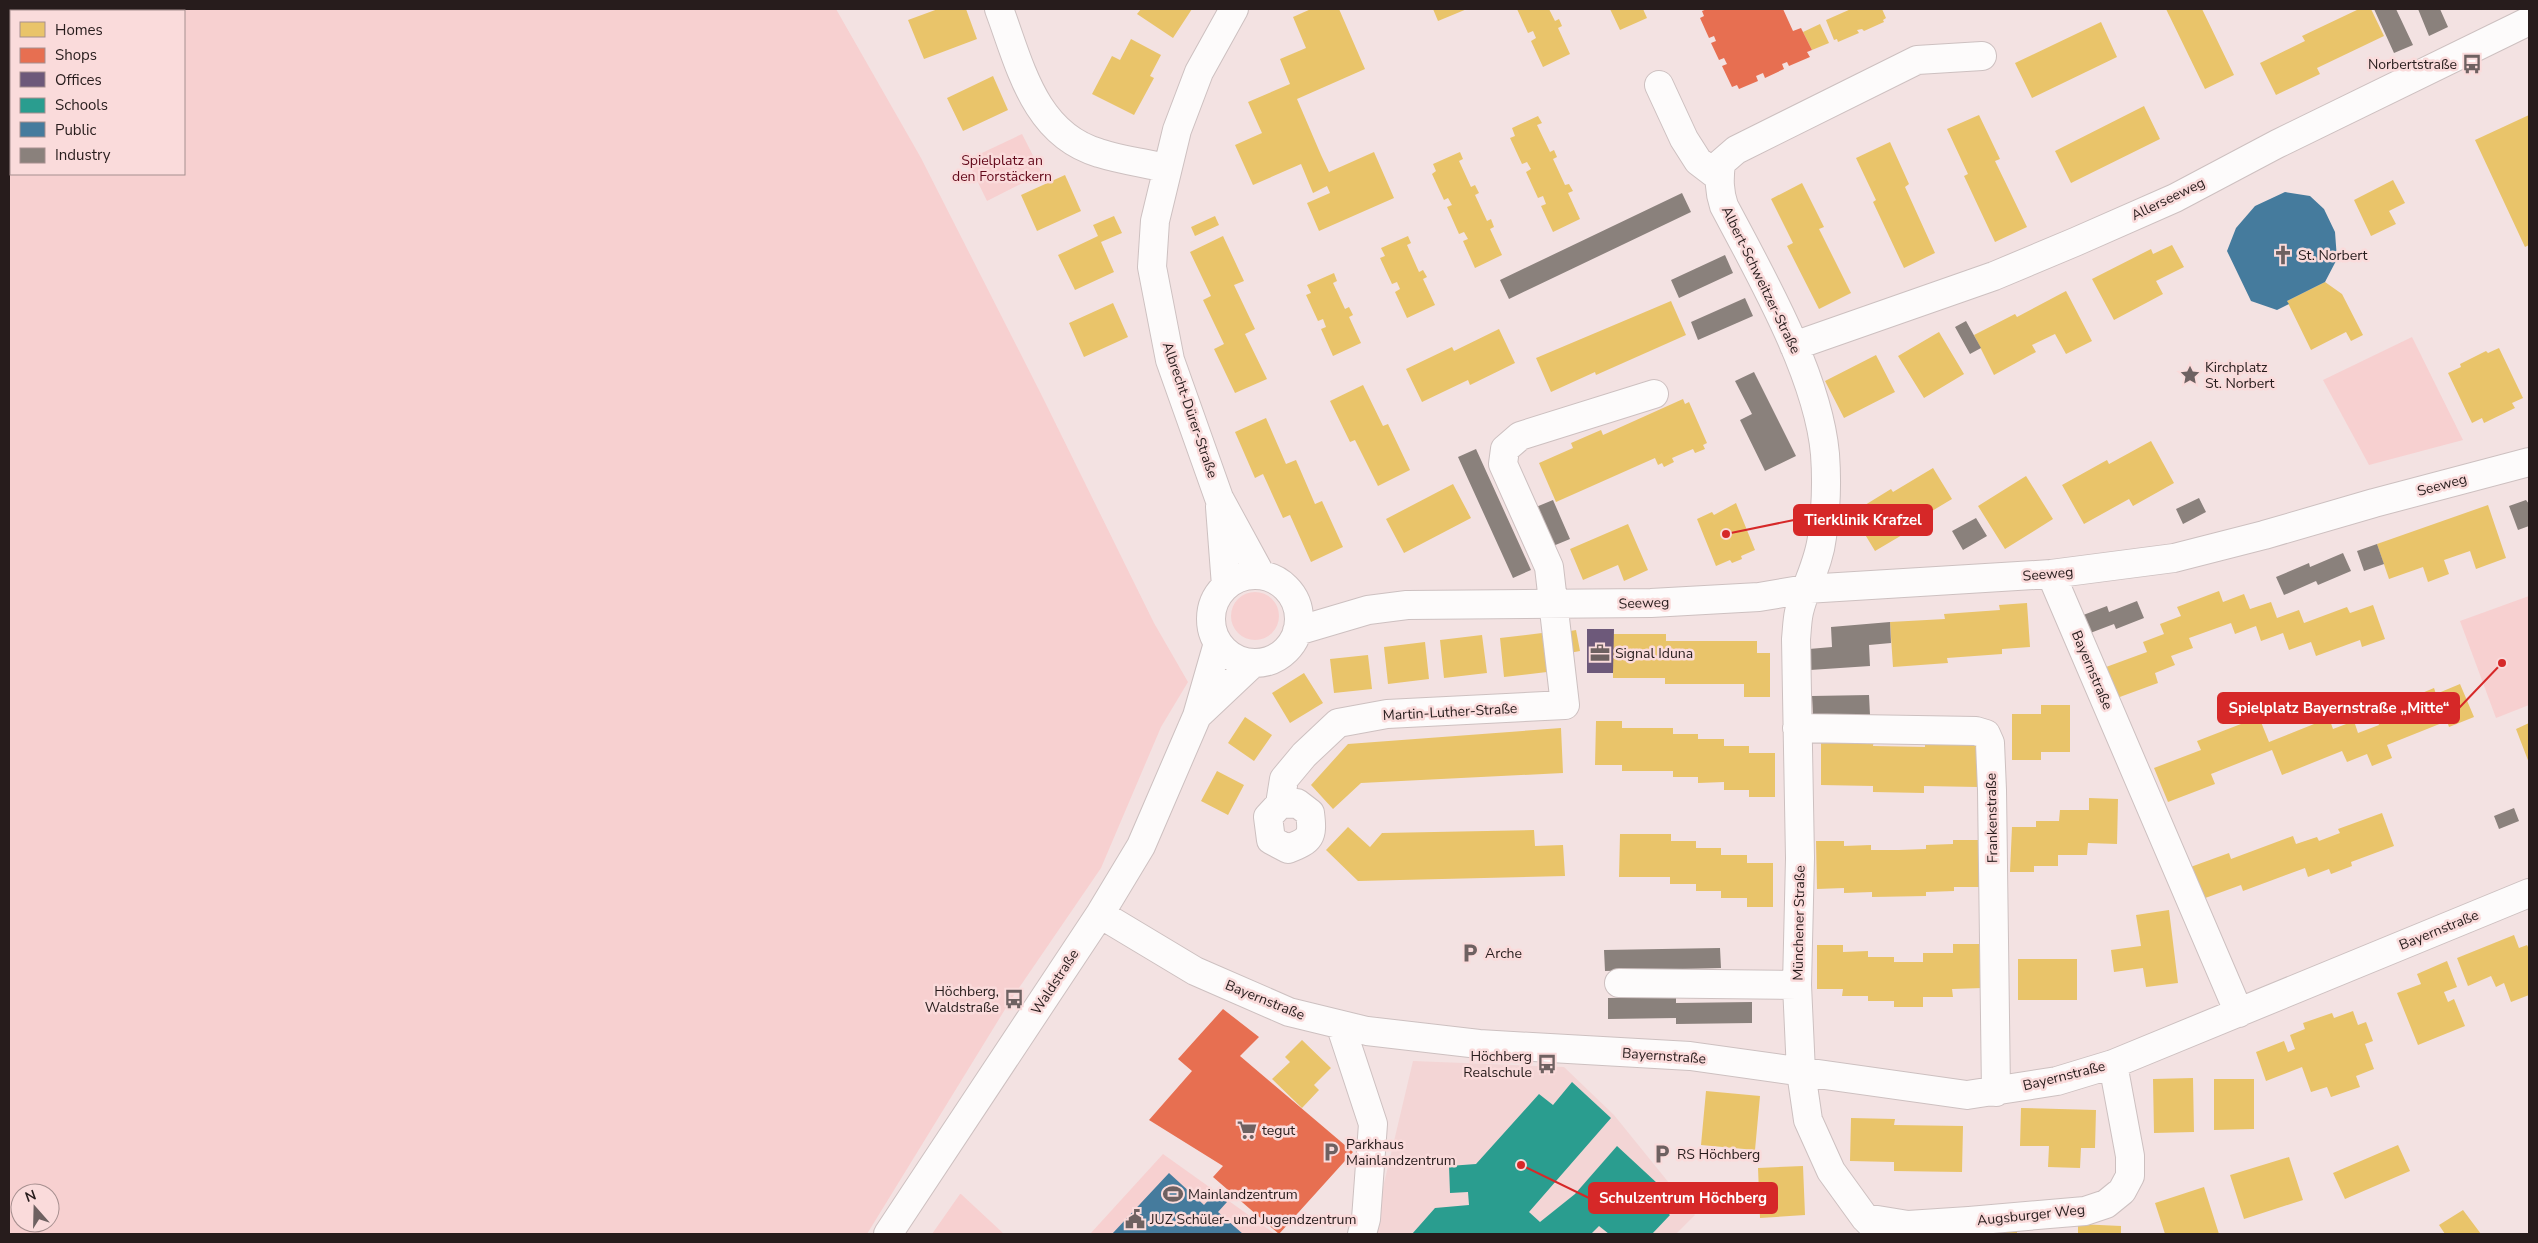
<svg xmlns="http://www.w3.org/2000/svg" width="2538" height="1243" font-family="'Nunito Sans',sans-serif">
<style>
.built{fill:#f3d5d5}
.green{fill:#f7d0d0;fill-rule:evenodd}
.homes{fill:#e9c46a}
.shops{fill:#e76f51}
.offices{fill:#6d597a}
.schools{fill:#2a9d8f}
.public{fill:#457b9d}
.industry{fill:#8a817c}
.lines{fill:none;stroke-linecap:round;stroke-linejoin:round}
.minor-casing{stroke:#cdc0c0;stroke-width:30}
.minor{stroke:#fdfbfb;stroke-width:28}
.labels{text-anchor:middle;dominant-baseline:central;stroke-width:5;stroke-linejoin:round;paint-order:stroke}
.poi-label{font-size:14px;fill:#271c1c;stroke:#fadbdb;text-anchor:start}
.park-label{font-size:14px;fill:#630a1b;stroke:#fadbdb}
.street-label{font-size:14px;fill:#271c1c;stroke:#fadbdb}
.leader{fill:none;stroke:#d62828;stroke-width:2}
.callout-dot{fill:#d62828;stroke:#fadbdb;stroke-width:2}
.callout{fill:#d62828;stroke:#d62828;stroke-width:2}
.callout-label{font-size:15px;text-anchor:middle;font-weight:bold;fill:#fff}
</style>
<rect width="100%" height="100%" fill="#f3e2e2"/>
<path class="built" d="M1413 1061 1564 1067 1614 1115 1695 1215 1676 1234H1372Z"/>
<path class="green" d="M9 9H836L921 158 1042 396 1154 623 1188 682 1161 727 1101 868 1012 998 867 1234H9ZM184 11V174H11V11ZM20 1193H50V1223H20Z
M1022 134 1042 173 987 201 967 160Z
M2412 337 2463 440 2369 465 2323 380Z
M1231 616a24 24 0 1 1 48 0a24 24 0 1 1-48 0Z
M2529 596V705L2496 718 2460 621Z
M1163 1154 1275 1234H1090Z
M960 1194H961L1004 1234H932Z"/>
<path class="homes" d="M938 9H966L977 39 924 59 908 20Z
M1141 9H1192L1173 38 1137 14Z
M1311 9H1339L1365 69 1297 99 1321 155 1329 172 1374 152 1394 198 1319 231 1307 203 1330 193 1327 186 1313 193 1301 164 1253 185 1235 145 1262 133 1248 102 1290 84 1280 59 1306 48 1293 17Z
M1433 9H1467L1438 21Z
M1517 9H1549L1555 21 1559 19 1562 26 1558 28 1570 54 1543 67 1531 41 1536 38 1533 31 1528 33Z
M1610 9H1643L1647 18 1620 30Z
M1851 9H1882L1886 18 1883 20 1884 22 1864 31 1862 29 1857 30 1859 33 1838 42 1837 39 1834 40 1826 20Z
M2166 9H2202L2234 75 2205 89Z
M2359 9H2371L2384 36 2317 68 2320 74 2276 95 2260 63 2305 41 2302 36Z
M2101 22 2117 57 2032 98 2015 63Z
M1820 24 1829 43 1812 50 1803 32Z
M1131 39 1161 55 1150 76 1154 78 1134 115 1092 94 1112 56 1120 60Z
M993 76 1008 110 963 131 947 98Z
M2144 106 2160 139 2071 183 2055 151Z
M1979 115 2000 159 1995 161 2027 227 1995 242 1964 176 1968 174 1947 129Z
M2529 115V245L2525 247 2475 140Z
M1538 116 1542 123 1537 125 1550 152 1554 150 1557 157 1553 159 1565 185 1569 184 1573 191 1568 193 1580 219 1553 232 1541 206 1546 204 1543 196 1538 198 1526 172 1531 169 1527 162 1522 164 1510 138 1515 136 1512 128Z
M1890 142 1909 184 1905 187 1935 253 1904 268 1873 202 1876 200 1856 158Z
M1460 152 1463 159 1459 161 1471 187 1475 185 1479 193 1475 195 1487 221 1491 219 1494 227 1490 229 1502 255 1475 268 1463 241 1468 239 1464 232 1459 234 1447 207 1452 205 1448 198 1444 200 1432 174 1436 171 1433 164Z
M1065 175 1081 211 1037 231 1021 195Z
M2393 180 2405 203 2389 211 2396 224 2371 236 2354 200Z
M1802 183 1824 227 1819 229 1851 293 1819 309 1787 246 1793 243 1771 199Z
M1114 216 1122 233 1101 242 1114 272 1075 290 1058 255 1098 236 1093 225Z
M1215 216 1219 225 1195 236 1191 227Z
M1223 236 1244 281 1234 285 1255 329 1245 334 1267 379 1235 393 1214 349 1224 344 1203 300 1211 296 1190 252Z
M1408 236 1411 243 1407 245 1419 272 1423 270 1427 277 1423 279 1435 305 1407 318 1395 292 1400 289 1397 282 1392 284 1380 258 1385 256 1381 248Z
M2172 245 2184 267 2156 281 2163 294 2114 320 2092 279 2151 249 2153 254Z
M1334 273 1337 281 1333 283 1345 309 1349 307 1353 315 1349 317 1361 343 1333 356 1321 329 1326 327 1323 319 1318 321 1306 295 1311 293 1307 285Z
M2325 282 2342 294 2363 335 2351 341 2346 332 2311 350 2287 301Z
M2066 291 2092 341 2066 354 2055 334 2032 345 2036 352 1994 375 1974 335 2015 314 2017 317Z
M1671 301 1686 335 1596 375 1595 372 1551 392 1536 358Z
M1113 303 1128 337 1084 357 1069 323Z
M1499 329 1515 363 1470 385 1468 380 1422 402 1406 369 1452 347 1454 351Z
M1939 332 1964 374 1924 398 1898 356Z
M2499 348 2523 398 2512 403 2515 408 2484 423 2482 418 2472 423 2448 373 2461 367 2460 364 2486 351 2488 353Z
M1876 355 1895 392 1844 418 1825 381Z
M1363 385 1383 426 1388 424 1410 470 1378 486 1355 440 1350 442 1330 401Z
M1683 399 1685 404 1689 402 1707 443 1703 445 1705 449 1695 453 1693 449 1672 458 1674 462 1664 467 1662 463 1658 465 1655 458 1556 502 1539 463 1573 448 1571 443 1601 430 1603 435Z
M1266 418 1286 464 1296 460 1315 504 1322 501 1343 547 1311 562 1290 515 1283 518 1263 474 1255 478 1235 432Z
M2151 441 2174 483 2133 506 2129 499 2084 524 2062 485 2107 460 2109 464Z
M1933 468 1952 499 1912 523 1914 528 1875 551 1852 513 1891 489 1893 492Z
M2026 476 2053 519 2005 549 1978 506Z
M1453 484 1471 518 1404 553 1386 519Z
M1736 503 1755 550 1741 556 1742 559 1732 563 1730 560 1716 566 1697 519 1712 512 1714 515Z
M2488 505 2506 558 2476 569 2470 551 2444 560 2449 574 2428 582 2423 567 2389 579 2377 544Z
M1628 524 1648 570 1624 581 1618 565 1583 580 1570 549Z
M2219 591 2223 602 2244 594 2250 609 2271 602 2277 618 2299 610 2304 623 2347 607 2350 613 2373 605 2385 639 2362 647 2360 640 2316 656 2311 642 2289 650 2283 633 2261 641 2256 626 2235 634 2231 623 2189 638 2193 648 2171 656 2175 665 2155 673 2158 683 2117 698 2106 667 2147 652 2143 642 2164 634 2160 624 2181 616 2177 607Z
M2027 603 2030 647 2002 649V654L1947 658 1948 663 1893 667 1890 622 1945 619 1944 614 2000 610 1999 605Z
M1576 630 1580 651 1569 653 1565 632Z
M1542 633 1547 672 1504 677 1500 638Z
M1613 634H1666V641H1757V653H1770V697H1744V684H1665V678H1613Z
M1482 635 1487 673 1444 678 1440 640Z
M1425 642 1429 679 1388 684 1384 647Z
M1368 655 1372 689 1334 693 1330 659Z
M1304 673 1323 703 1290 723 1272 693Z
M2460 684 2474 717 2449 727 2447 721 2387 745 2392 758 2372 766 2367 754 2347 762 2342 751 2282 775 2272 750 2211 774 2215 784 2168 802 2154 768 2201 750 2197 741 2259 717 2269 742 2329 718 2333 729 2354 721 2358 733 2379 725 2374 713 2434 688 2436 694Z
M2041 705H2070V752H2041V760H2012V714H2041Z
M1245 717 1272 735 1254 761 1228 743Z
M1596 721H1622V728H1673V734H1698V739H1724V746H1749V753H1775V797H1749V790H1724V782L1698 783V777H1673V771H1622V765H1595Z
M2529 723V763L2516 729Z
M1561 728 1563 773 1361 783 1333 809 1311 785 1348 744Z
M1821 739 1874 740 1873 746 1925 747V740H1977V787L1924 786V793L1873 792V786L1821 785Z
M1217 771 1244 785 1228 815 1201 801Z
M2089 798 2118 799 2117 844 2088 843 2087 855H2058V866H2034V872H2010L2012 827H2036V821H2059L2060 810H2089Z
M2382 813 2394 846 2351 862 2352 866 2331 874 2329 869 2308 877 2305 868 2243 891 2241 885 2197 901 2185 869 2229 853 2231 859 2293 836 2296 844 2317 837 2319 841 2340 833 2338 829Z
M1348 827 1370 847 1382 833 1534 830 1535 846 1563 845 1565 876 1358 881 1326 850Z
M1620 834H1671V841H1696V848H1721V855H1747V863H1773V907H1747V898H1721V891H1696V884H1670V877H1619Z
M1953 840H1981V887H1954V891L1926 892V896L1872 897V892L1844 893V888L1817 889 1816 841H1844V846L1871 845V850H1899L1926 849V845L1953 844Z
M2169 910 2178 983 2146 987 2143 968 2114 972 2111 950 2141 946 2136 915Z
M2514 935 2519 948 2527 945 2529 949V995L2511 1002 2504 983 2496 987 2491 976 2468 986 2457 958Z
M1953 944H1983V988L1952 989 1953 997H1923V1007H1894V1001H1868V996H1842L1843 989H1817V945H1843V952L1868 951V957H1894V962H1923V953H1953Z
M2018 959H2077V1000H2018Z
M2447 961 2457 987 2444 992 2448 1002 2454 999 2465 1026 2418 1045 2397 993 2421 984 2417 974Z
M2353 1011 2358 1025 2366 1022 2373 1041 2365 1044 2374 1069 2356 1076 2360 1087 2331 1097 2327 1087 2311 1092 2302 1067 2266 1081 2256 1052 2284 1041 2288 1052 2295 1049 2290 1035 2305 1029 2303 1023 2332 1013 2334 1018Z
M1302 1040 1331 1068 1314 1085 1319 1090 1302 1108 1272 1079 1290 1062 1285 1057Z
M2193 1078 2194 1132 2154 1133 2153 1079Z
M2214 1079H2254V1129L2214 1130Z
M1706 1091 1760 1096 1755 1150 1701 1145Z
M2021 1108 2096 1110 2095 1148H2081L2080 1168 2048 1167 2049 1146H2020Z
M1851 1118 1895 1119 1894 1125 1963 1126 1962 1172 1894 1171V1162L1850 1161Z
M2398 1145 2410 1171 2345 1199 2333 1173Z
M2289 1157 2303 1200 2244 1219 2230 1175Z
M1803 1166 1805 1215 1760 1218 1758 1168Z
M2204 1187 2219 1234H2165L2155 1203Z
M2463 1210 2481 1234H2445L2439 1225Z
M2078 1224 2121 1226V1234H2078Z
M1973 1231 2017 1232V1234H1973Z"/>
<path class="shops" d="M1707 9H1783L1793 31 1801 28 1812 50 1807 52 1810 57 1789 66 1787 62 1782 64 1784 69 1765 78 1763 73 1756 76 1758 81 1739 89 1737 85 1732 87 1722 66 1727 64 1724 58 1719 60 1711 43 1716 41 1714 36 1709 38 1700 18 1704 16 1702 11Z
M1223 1009 1259 1037 1240 1056 1353 1152 1279 1234 1213 1177 1223 1166 1149 1120 1192 1071 1178 1059Z"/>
<path class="offices" d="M1587 629H1614L1613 673H1587Z"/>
<path class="schools" d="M1572 1082 1611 1118 1529 1212 1540 1222 1575 1194 1617 1146 1671 1196 1661 1207 1670 1215 1652 1234H1609L1599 1226 1591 1234H1412L1435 1208 1469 1205 1468 1192 1450 1193 1449 1166 1476 1164 1539 1094 1553 1105Z"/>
<path class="public" d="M2285 192 2310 196 2324 209 2335 232 2337 259 2325 282 2287 301 2289 304 2277 310 2251 301 2227 251 2236 228 2255 206Z
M1169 1173 1204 1205 1216 1192 1227 1202 1218 1212 1243 1234H1112Z"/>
<path class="industry" d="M2374 9H2396L2413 45 2394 53Z
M2418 9H2440L2448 27 2429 36Z
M1682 193 1691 212 1509 299 1500 280Z
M1725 255 1733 273 1679 298 1671 280Z
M1745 298 1753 316 1698 340 1691 322Z
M1966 321 1981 348 1970 354 1955 327Z
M1754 372 1796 456 1765 471 1740 420 1752 414 1735 381Z
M1476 449 1531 570 1513 578 1458 457Z
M2199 498 2206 512 2183 524 2176 509Z
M1553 500 1570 539 1553 546 1536 507Z
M2526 500 2529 504V526L2518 530 2509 506Z
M1976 518 1987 536 1963 550 1952 531Z
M2377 544 2384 564 2364 571 2357 551Z
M2343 553 2351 571 2318 585 2316 581 2284 595 2276 577 2309 563 2310 567Z
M2137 601 2144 618 2116 629 2114 624 2085 635 2078 617 2107 606 2109 612Z
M1890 622 1891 643 1869 645 1870 666 1810 670 1809 649 1832 647 1831 627Z
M1869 695 1870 715 1813 717 1812 696Z
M2514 808 2519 821 2499 829 2494 816Z
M1720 948 1721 968 1605 971 1604 950Z
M1676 997V1003L1752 1002V1023L1676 1024V1018L1608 1019V998Z"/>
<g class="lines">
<defs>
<path id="minor" d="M999 9C1020 65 1034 134 1099 153 1121 160 1144 163 1166 168
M1234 9 1199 72 1177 130 1155 221 1152 267 1170 360 1219 498 1261 575
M1659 85 1684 139 1698 161 1719 177
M1794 346 1994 276 2075 242 2175 198 2277 144 2529 21
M1220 507 1226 586
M2051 574 2239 1013
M1211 619a44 44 0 1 1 88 0a44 44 0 1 1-88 0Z
M1297 631 1368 610 1407 605 1651 603 1759 597 1806 589 2051 574 2174 558 2264 535 2374 503 2529 462
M1200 713 1253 663
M1797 728 1976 731 1986 734 1990 743 1992 790 1996 1092
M1280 804 1297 803 1310 813C1313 837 1311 840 1288 849L1271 840 1268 817 1280 804 1284 779 1304 755 1338 723 1387 714 1565 705 1549 567 1503 464 1505 449 1520 436 1654 394
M1100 914 1195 971 1289 1012 1367 1031 1479 1044 1690 1056 1967 1095 2057 1081 2113 1064 2529 893
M1619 983 1797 985
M1341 1027 1373 1124 1366 1219 1362 1234
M1865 1218 1908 1225 1969 1221 2085 1211 2106 1204 2122 1191 2130 1176V1156L2113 1064
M888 1234 1100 914 1141 846 1197 716 1218 643
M1881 1234 1865 1218 1831 1171 1808 1120 1801 1072 1797 985 1800 858 1796 639C1797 630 1797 621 1799 612 1805 586 1819 564 1822 537 1826 510 1827 481 1825 454 1818 375 1761 276 1724 206 1719 191 1719 179 1721 163L1736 150 1917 60 1982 56"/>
</defs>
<use href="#minor" class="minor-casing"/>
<use href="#minor" class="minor"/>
</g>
<defs>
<symbol id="bus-bare" viewBox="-9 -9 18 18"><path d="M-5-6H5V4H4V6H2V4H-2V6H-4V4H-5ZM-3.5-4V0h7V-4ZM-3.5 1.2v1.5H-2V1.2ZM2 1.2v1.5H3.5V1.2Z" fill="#6e6161" stroke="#fadbdb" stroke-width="2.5" paint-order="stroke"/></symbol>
<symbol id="church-bare" viewBox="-9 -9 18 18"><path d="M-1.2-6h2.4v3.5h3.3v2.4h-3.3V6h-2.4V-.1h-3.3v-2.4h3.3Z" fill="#6e6161" stroke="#fadbdb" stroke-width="2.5" paint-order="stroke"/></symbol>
<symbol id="sight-bare" viewBox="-9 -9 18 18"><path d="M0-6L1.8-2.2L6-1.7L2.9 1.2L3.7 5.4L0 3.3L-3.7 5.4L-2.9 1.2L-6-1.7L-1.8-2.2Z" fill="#6e6161" stroke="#fadbdb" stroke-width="2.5" paint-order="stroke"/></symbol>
<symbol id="office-bare" viewBox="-9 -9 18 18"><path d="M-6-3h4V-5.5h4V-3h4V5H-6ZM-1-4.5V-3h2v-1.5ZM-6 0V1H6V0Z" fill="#6e6161" stroke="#fadbdb" stroke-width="2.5" paint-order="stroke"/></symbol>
<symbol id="parking-bare" viewBox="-9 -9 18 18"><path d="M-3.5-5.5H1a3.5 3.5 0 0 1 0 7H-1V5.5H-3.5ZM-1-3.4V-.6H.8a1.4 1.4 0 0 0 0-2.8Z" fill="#6e6161" stroke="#fadbdb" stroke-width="2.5" paint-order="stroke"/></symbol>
<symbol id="supermarket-bare" viewBox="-9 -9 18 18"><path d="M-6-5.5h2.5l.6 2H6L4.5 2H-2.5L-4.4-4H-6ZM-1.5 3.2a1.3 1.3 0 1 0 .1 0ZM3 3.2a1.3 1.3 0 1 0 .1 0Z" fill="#6e6161" stroke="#fadbdb" stroke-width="2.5" paint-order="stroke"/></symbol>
<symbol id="stadium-bare" viewBox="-9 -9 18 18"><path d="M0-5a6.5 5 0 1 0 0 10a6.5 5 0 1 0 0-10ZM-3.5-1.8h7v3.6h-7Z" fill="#6e6161" stroke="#fadbdb" stroke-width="2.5" paint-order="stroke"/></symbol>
<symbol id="civic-bare" viewBox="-9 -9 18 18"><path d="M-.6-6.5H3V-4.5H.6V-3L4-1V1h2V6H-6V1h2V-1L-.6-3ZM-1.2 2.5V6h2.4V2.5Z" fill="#6e6161" stroke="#fadbdb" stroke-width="2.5" paint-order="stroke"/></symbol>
</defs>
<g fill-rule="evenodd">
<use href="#bus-bare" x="2458" y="50" width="28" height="28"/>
<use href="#church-bare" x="2269" y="241" width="28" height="28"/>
<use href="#sight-bare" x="2176" y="361" width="28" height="28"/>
<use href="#office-bare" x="1586" y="639" width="28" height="28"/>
<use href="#parking-bare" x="1456" y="939" width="28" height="28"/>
<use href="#bus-bare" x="1000" y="985" width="28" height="28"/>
<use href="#bus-bare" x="1533" y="1050" width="28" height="28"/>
<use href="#supermarket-bare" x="1233" y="1116" width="28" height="28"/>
<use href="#parking-bare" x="1317" y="1138" width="28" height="28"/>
<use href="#parking-bare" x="1648" y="1140" width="28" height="28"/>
<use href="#stadium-bare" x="1159" y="1180" width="28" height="28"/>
<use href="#civic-bare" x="1121" y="1205" width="28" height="28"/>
</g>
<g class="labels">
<g class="poi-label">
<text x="2457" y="64" text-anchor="end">Norbertstraße</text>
<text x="2298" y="255">St. Norbert</text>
<text x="2205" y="367">Kirchplatz<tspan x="2205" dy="16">St. Norbert</tspan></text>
<text x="1615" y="653">Signal Iduna</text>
<text x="1485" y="953">Arche</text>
<text x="999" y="991" text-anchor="end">Höchberg,<tspan x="999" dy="16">Waldstraße</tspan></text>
<text x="1532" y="1056" text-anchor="end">Höchberg<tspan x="1532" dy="16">Realschule</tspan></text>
<text x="1262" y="1130">tegut</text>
<text x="1346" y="1144">Parkhaus<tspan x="1346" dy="16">Mainlandzentrum</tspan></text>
<text x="1677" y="1154">RS Höchberg</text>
<text x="1188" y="1194">Mainlandzentrum</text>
<text x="1150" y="1219">JUZ Schüler- und Jugendzentrum</text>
</g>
<g class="park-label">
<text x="1002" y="160">Spielplatz an<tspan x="1002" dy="16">den Forstäckern</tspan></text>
</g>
<g class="street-label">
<text transform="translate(2168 199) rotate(-26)">Allerseeweg</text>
<text transform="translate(1761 280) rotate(64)">Albert-Schweitzer-Straße</text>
<text transform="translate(1190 410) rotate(71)">Albrecht-Dürer-Straße</text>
<text transform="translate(2442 485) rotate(-15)">Seeweg</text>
<text transform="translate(2048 574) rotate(-5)">Seeweg</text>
<text transform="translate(1644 603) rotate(-2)">Seeweg</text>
<text transform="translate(2092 670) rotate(67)">Bayernstraße</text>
<text transform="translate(1450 712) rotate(-3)">Martin-Luther-Straße</text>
<text transform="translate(1992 818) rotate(-91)">Frankenstraße</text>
<text transform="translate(1799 923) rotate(-89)">Münchener Straße</text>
<text transform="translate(2439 930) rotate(-22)">Bayernstraße</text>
<text transform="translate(1055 982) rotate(-57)">Waldstraße</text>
<text transform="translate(1265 1000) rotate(22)">Bayernstraße</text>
<text transform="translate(1664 1056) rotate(4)">Bayernstraße</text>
<text transform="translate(2064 1076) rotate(-14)">Bayernstraße</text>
<text transform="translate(2031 1215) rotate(-6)">Augsburger Weg</text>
</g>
</g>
<path class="leader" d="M1726 534L1794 520M2502 663L2459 708M1521 1165L1589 1198"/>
<g class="callout-dot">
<circle cx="1726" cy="534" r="5"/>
<circle cx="2502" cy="663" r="5"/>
<circle cx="1521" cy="1165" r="5"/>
</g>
<g class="callout">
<rect x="1794" y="505" width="138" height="30" rx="5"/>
<rect x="2218" y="693" width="241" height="30" rx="5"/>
<rect x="1589" y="1183" width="188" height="30" rx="5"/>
</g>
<g class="callout-label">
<text x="1863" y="525">Tierklinik Krafzel</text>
<text x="2339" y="713">Spielplatz Bayernstraße „Mitte“</text>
<text x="1683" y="1203">Schulzentrum Höchberg</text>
</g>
<rect width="2538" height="1243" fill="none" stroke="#271c1c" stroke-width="20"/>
<rect x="10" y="10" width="175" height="165" fill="#fadbdb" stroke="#a68f8f"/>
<rect x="20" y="22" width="25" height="15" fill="#e9c46a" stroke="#a68f8f"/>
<text x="55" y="35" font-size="15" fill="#271c1c">Homes</text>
<rect x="20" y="48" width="25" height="15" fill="#e76f51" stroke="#a68f8f"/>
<text x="55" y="60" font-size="15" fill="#271c1c">Shops</text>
<rect x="20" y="72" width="25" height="15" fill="#6d597a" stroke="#a68f8f"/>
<text x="55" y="85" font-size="15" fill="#271c1c">Offices</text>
<rect x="20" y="98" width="25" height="15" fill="#2a9d8f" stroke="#a68f8f"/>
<text x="55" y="110" font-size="15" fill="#271c1c">Schools</text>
<rect x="20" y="122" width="25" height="15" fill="#457b9d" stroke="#a68f8f"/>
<text x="55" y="135" font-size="15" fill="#271c1c">Public</text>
<rect x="20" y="148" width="25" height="15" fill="#8a817c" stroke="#a68f8f"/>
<text x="55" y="160" font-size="15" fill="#271c1c">Industry</text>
<g transform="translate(35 1208) rotate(340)"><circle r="24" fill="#fadbdb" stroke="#a68f8f"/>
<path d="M0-4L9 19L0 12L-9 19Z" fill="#6e6161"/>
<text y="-8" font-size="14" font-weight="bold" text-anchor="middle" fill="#271c1c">N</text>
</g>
</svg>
